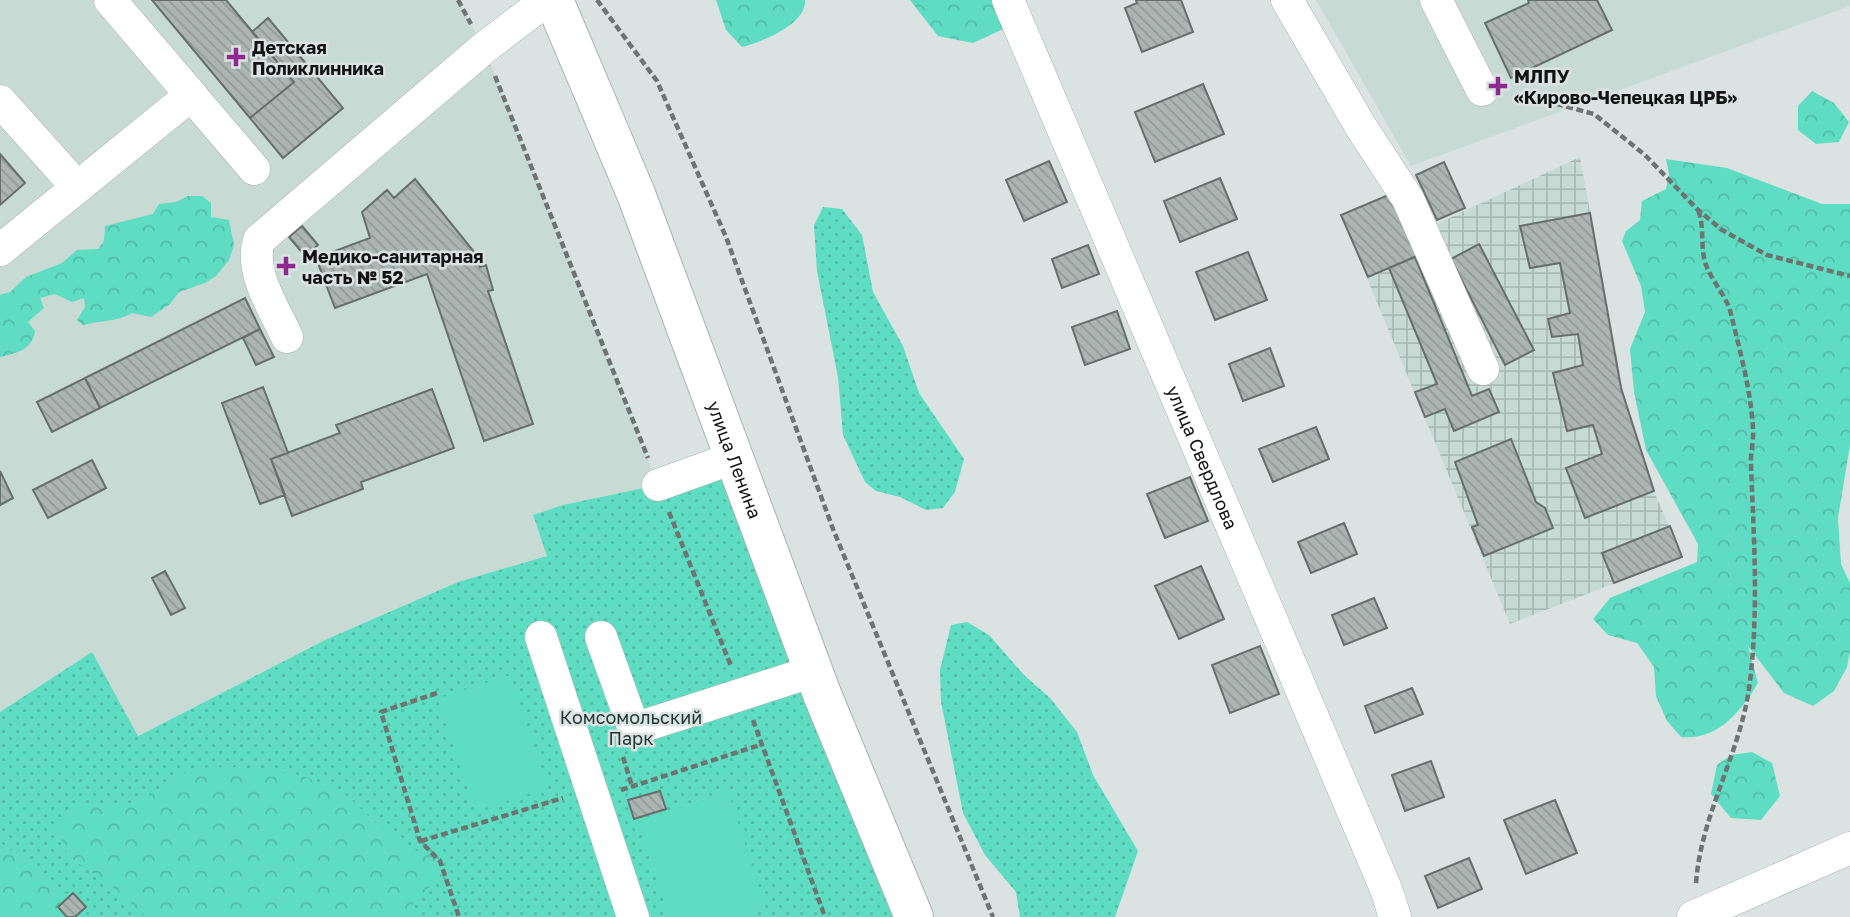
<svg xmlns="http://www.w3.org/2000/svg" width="1850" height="917" font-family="'Golos Text',sans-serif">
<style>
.built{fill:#c7dad4}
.industrial{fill:url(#industrial-grid)}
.grass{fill:url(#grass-dots)}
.forest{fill:url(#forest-crowns)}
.pitch{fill:#5eddc2}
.building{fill:url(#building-back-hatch);stroke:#666f6c;stroke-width:2}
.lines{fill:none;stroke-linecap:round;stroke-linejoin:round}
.minor-casing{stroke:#a8b2af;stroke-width:33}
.major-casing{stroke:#a8b2af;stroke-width:40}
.path{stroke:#6e7472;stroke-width:4.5;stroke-dasharray:7 3.5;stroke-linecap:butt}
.minor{stroke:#fff;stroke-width:32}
.major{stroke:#fff;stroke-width:38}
.poi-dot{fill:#8d298f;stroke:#dae3e1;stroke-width:2.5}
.labels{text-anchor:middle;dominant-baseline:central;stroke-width:5;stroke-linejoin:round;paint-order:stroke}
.poi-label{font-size:18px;font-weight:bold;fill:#111413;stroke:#dae3e1;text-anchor:start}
.street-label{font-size:18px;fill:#111413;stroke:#dae3e1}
.park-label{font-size:18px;fill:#1e3630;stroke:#dae3e1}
</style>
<defs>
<pattern id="industrial-grid" width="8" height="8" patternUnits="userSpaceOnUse" patternTransform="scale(1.75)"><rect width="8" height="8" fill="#c7dad4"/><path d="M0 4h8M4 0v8" fill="none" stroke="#aabab5"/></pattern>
<pattern id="grass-dots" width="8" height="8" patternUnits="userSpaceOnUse" patternTransform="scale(1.75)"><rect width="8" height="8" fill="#5eddc2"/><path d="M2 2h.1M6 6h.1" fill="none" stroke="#51bda6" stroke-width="1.8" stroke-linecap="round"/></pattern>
<pattern id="forest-crowns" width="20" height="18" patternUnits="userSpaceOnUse" patternTransform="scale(1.75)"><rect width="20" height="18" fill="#5eddc2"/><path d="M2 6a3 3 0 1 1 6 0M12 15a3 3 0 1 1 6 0" fill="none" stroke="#51bda6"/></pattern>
<pattern id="building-back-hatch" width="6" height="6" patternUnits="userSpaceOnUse" patternTransform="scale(1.75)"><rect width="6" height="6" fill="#abb5b2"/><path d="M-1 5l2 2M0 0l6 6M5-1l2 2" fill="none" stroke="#929b98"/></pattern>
</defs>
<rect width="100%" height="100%" fill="#dae3e1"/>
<path class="built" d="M0 0H458L484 48 658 485 563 505 533 515 547 556 458 582 325 640 137 736 92 652 0 712Z
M1316 0H1850V6L1411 166Z"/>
<path class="industrial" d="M1580 157 1628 417 1654 491 1682 557 1510 624 1341 215 1393 193 1411 236Z"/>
<path class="grass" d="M823 207 842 209 862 235 873 292 903 346 919 393 964 459 955 492 943 508 926 510 900 497 876 491 865 482 843 435 838 377 817 271 814 225Z
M736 457 914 917H0V712L92 652 138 736 325 640 458 582 547 556 533 515 563 505 658 485Z
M967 622 989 635 1024 675 1050 698 1077 732 1093 775 1138 851 1115 917H1020L1016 892 985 855 963 813 941 702 940 670 951 625Z"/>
<path class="forest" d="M716 0H805C807 24 762 42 742 47L726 30Z
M910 0H1018L1010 26 973 43 938 36Z
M1812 91 1834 103 1849 122 1839 142 1816 144 1798 130V106Z
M1666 159 1727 168 1822 204H1850V445L1838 518 1841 564 1850 583V651L1847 667 1834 691 1813 706 1784 693 1748 646 1758 683C1741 711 1718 741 1681 737L1667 721 1656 696 1654 667 1637 643 1608 635 1593 619 1610 598 1697 562 1698 544 1646 450 1634 392 1630 349 1645 312 1641 286 1622 241 1626 231 1640 220 1642 201 1666 189 1669 174Z
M188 196H202L211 203V217L229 220 234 245 229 260 216 276 205 283 179 292 170 304 151 317 132 313C117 322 101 320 83 325L77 320 85 307 84 298 72 302 55 294 40 298 44 308 28 322 35 331C32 350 17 353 0 357V295L10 292 26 277 62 263 77 250 98 249 104 241 105 226 153 214 159 204 176 202Z
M1752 752 1772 763 1780 796 1761 820 1731 818 1711 794 1717 765 1731 755Z
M237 767 301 775 346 795 401 846 435 856 442 876 413 903 412 917H147L106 882 68 856 54 822 77 807 138 802 172 784 191 768Z
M0 842 46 876 70 910 92 917H0Z"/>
<path class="pitch" d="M511 675 547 788 476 811 439 698Z
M728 792 766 909 742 917H670L639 822Z"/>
<path class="building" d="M152 0H226L294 82 250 118Z
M1136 0H1181L1193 32 1142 52 1125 8 1137 3Z
M1528 0H1597L1612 30 1511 78 1485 23 1529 3Z
M268 18 343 108 283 158 250 118 294 82 252 32Z
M1203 84 1224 134 1155 162 1135 112Z
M0 154 25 183 0 205Z
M1049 161 1067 202 1024 221 1006 180Z
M1444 162 1465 208 1437 220 1416 175Z
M1220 178 1237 219 1180 242 1164 201Z
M415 179 475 253 480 267 486 265 493 290 488 291 533 424 484 441 427 274 335 308 316 258 370 238 362 212 387 190 394 198Z
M1393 193 1419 255 1368 277 1341 215Z
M1590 213 1621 388 1654 491 1585 518 1566 468 1602 454 1593 425 1567 431 1553 373 1583 365 1578 334 1552 337 1548 319 1570 313 1560 263 1530 268 1520 226Z
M302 226 318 245 305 256 289 237Z
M1479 244 1534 350 1505 365 1451 259Z
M1088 245 1099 274 1062 288 1052 259Z
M1248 252 1267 300 1215 320 1196 272Z
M1415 257 1472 396 1489 389 1499 412 1454 431 1445 409 1425 417 1415 392 1437 384 1389 268Z
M245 298 260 329 100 408 85 378Z
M1117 311 1130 349 1085 365 1072 327Z
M260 329 274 357 256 365 243 338Z
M1270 348 1284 386 1243 401 1229 364Z
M85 378 100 408 52 432 37 402Z
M263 387 288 453 271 459 285 495 260 504 222 403Z
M432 389 454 448 361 482 363 489 292 516 271 459 340 433 336 425Z
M1316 427 1329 459 1273 482 1259 449Z
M1511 439 1536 502 1545 508 1553 528 1484 556 1472 527 1478 525 1455 462Z
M92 460 106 488 48 518 33 490Z
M0 471 13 498 0 505Z
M1190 477 1208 521 1165 538 1147 494Z
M1344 523 1357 554 1311 573 1298 542Z
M1670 526 1682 557 1614 583 1602 553Z
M1201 566 1224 619 1179 639 1155 586Z
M165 571 185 608 171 615 152 578Z
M1374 598 1387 628 1344 645 1332 615Z
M1260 646 1279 694 1230 713 1212 665Z
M1412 688 1423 714 1375 733 1365 706Z
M1431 761 1444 797 1405 811 1392 775Z
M660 791 666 809 634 819 628 800Z
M1555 800 1577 853 1526 874 1504 820Z
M1469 858 1482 889 1438 908 1425 876Z
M73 893 86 907 75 917H67L58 907Z"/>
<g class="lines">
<defs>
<g id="minor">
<path id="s1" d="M1008 0 1386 889 1395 917"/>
<path d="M1287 0 1361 127 1408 199 1483 369"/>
<path d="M1436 0 1482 90"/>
<path d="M191 95 254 169"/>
<path d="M0 101 77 187"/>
<path d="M0 250 191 95 110 0"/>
<path d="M287 337C274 308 249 272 259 240L484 48 547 0"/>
<path d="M658 485 736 457"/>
<path d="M541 637 633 917"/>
<path d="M601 637 634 729 814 671"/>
<path d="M1693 917 1850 848"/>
</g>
<g id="major">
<path id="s2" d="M554 0 636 194 822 694 914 917"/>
</g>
</defs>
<use href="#minor" class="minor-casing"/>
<use href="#major" class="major-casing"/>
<path class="path" d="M458 0 471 24
M597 0 657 81 726 237 833 529 993 917
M495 76 648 458
M1546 101 1594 114 1645 155 1698 210 1722 230 1767 255 1850 276
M669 512 731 666
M437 693 381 712 420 841 440 861 459 917
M753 720 825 917
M623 757 632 786
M621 790 763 744
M421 841 563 798
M1696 883C1701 815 1739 756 1749 689 1759 615 1754 541 1751 466 1750 454 1754 441 1753 429 1751 391 1740 351 1731 314 1727 296 1711 281 1705 262 1700 244 1705 228 1698 210"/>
<use href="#minor" class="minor"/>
<use href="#major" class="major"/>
</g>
<g class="poi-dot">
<path d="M232.5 46.5h7v7h7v7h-7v7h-7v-7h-7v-7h7z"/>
<path d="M1494.5 75.5h7v7h7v7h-7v7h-7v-7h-7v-7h7z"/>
<path d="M282.5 255.5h7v7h7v7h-7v7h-7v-7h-7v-7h7z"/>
</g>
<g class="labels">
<g class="poi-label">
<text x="252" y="47">Детская<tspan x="252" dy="21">Поликлинника</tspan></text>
<text x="1514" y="76">МЛПУ<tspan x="1514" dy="21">«Кирово-Чепецкая ЦРБ»</tspan></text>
<text x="302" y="256">Медико-санитарная<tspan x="302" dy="21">часть № 52</tspan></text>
</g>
<g class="street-label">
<text stroke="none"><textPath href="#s2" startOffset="494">улица Ленина</textPath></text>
<text stroke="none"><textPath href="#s1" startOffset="497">улица Свердлова</textPath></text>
</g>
<g class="park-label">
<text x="631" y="717">Комсомольский<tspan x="631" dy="21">Парк</tspan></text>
</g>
</g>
</svg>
